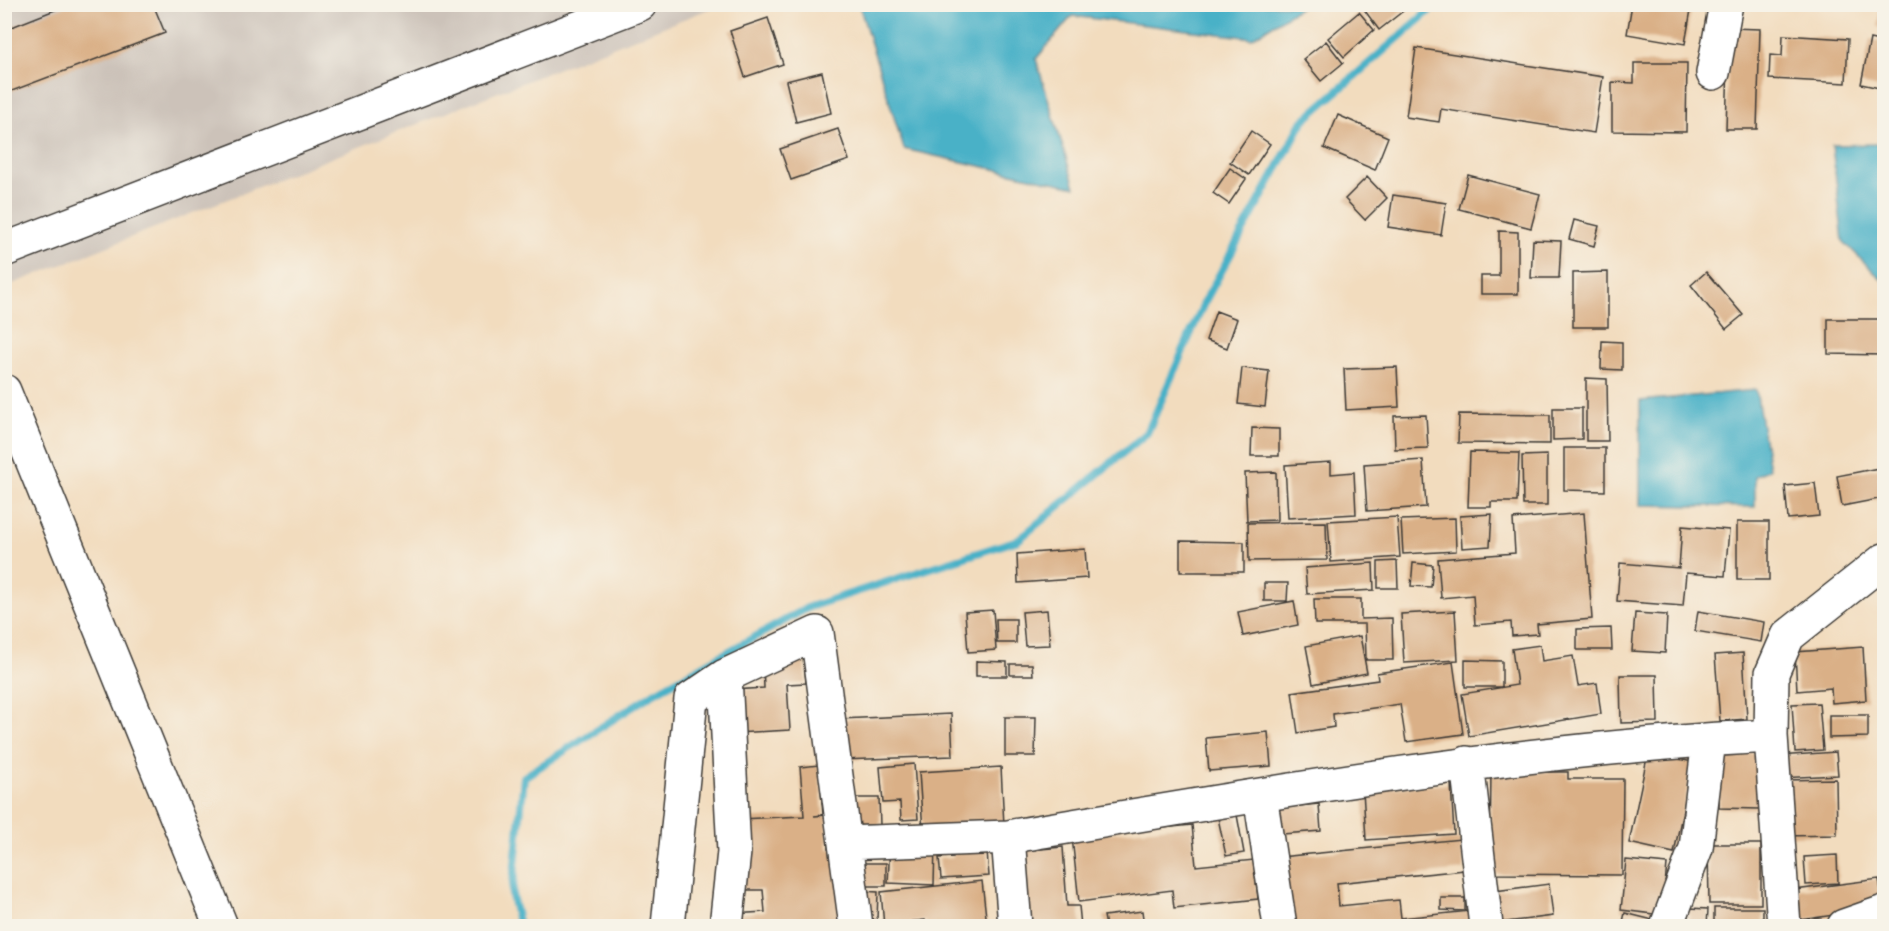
<svg xmlns="http://www.w3.org/2000/svg" width="1889" height="931" font-family="'Indie Flower',sans-serif">
<style>
.industrial{fill:#ccc2b9}
.water{fill:#48b1c7;stroke:#326672;stroke-width:1.5}
.lines{fill:none;stroke-linecap:round;stroke-linejoin:round}
.stream{stroke:#48b1c7;stroke-width:8}
.building{fill:#dab087}
.minor-casing{stroke:#3c3934;stroke-width:36}
.minor{stroke:#fff;stroke-width:33}
</style>
<rect width="100%" height="100%" fill="#f7f3e8"/>
<filter id="ink" filterUnits="userSpaceOnUse"><feTurbulence type="fractalNoise" baseFrequency=".0167" numOctaves="2"/><feDisplacementMap in="SourceGraphic" scale="12" xChannelSelector="R" yChannelSelector="G"/><feConvolveMatrix kernelMatrix="1 2 1 2 8 2 1 2 1" color-interpolation-filters="sRGB"/></filter>
<filter id="wash" filterUnits="userSpaceOnUse"><feTurbulence type="fractalNoise" baseFrequency=".008" numOctaves="4" result="noise"/><feDisplacementMap in="SourceGraphic" scale="24" xChannelSelector="R" yChannelSelector="G"/><feGaussianBlur stdDeviation="1.35" result="paint"/><feColorMatrix in="noise" values="0 0 0 0 0 0 0 0 0 0 0 0 0 0 0 0 0 1.4 0 .05"/><feComposite in="paint" operator="in"/></filter>
<g filter="url(#wash)">
<rect width="100%" height="100%" fill="#f2dcbe"/>
<path class="industrial" d="M5 5H719L5 287Z"/>
<path class="water" d="M859 5V4L1304 5 1252 38 1072 16 1036 59 1075 187 904 149Z
M1884 144V282L1843 241 1832 145Z
M1756 390 1769 469 1755 476V507L1640 505V401Z"/>
<g class="lines">
<path class="stream" d="M519 926 512 895 524 777 654 693 809 607 1018 540 1147 433 1204 303 1303 121 1437 4"/>
</g>
<g id="blocks">
<path class="building" d="M70 4H153L165 33 4 94V30Z
M1360 4H1412L1379 30Z
M1632 4H1692L1685 44 1627 34Z
M1880 4H1884V28L1878 27Z
M1359 12 1374 30 1344 57 1328 38Z
M768 18 783 64 745 77 730 31Z
M1729 28 1760 29 1757 129H1726Z
M1783 35 1848 39 1846 83 1769 79 1770 55 1782 56Z
M1870 39 1884 42V89L1861 84Z
M1326 41 1343 63 1321 81 1303 59Z
M1416 48 1603 77 1594 133 1441 109 1439 122 1406 117Z
M1634 63H1687L1686 132 1612 131V82L1634 83Z
M822 72 831 113 796 122 786 81Z
M1338 115 1388 137 1375 170 1324 148Z
M838 129 849 160 791 180 780 149Z
M1251 131 1270 144 1249 175 1230 162Z
M1230 168 1246 179 1229 204 1213 193Z
M1468 175 1540 194 1531 228 1459 209Z
M1367 177 1387 198 1365 220 1345 199Z
M1393 195 1446 203 1441 235 1388 227Z
M1574 220 1599 226 1594 246 1569 239Z
M1499 231 1518 232V294H1481V276H1499Z
M1533 240 1561 241 1559 278H1531Z
M1608 272V327H1573V273Z
M1706 272 1743 315 1726 329 1691 285Z
M1216 311 1237 319 1227 348 1206 340Z
M1828 319H1884V355L1828 354Z
M1602 341 1622 342V370L1601 369Z
M1397 367 1399 407 1346 410 1344 369Z
M1242 368 1269 371 1265 407 1238 404Z
M1586 378 1607 379 1608 441H1586Z
M1553 408H1582V439L1553 440Z
M1459 414 1550 415V444L1458 443Z
M1426 415 1428 448 1395 449 1394 416Z
M1252 428 1279 429V456H1251Z
M1564 448H1605V491L1564 490Z
M1470 452 1519 453 1517 502H1491V507H1468Z
M1547 455V505H1523L1522 456Z
M1423 460 1426 507 1367 511 1364 464Z
M1331 462V474L1354 472 1356 514 1288 518 1285 465Z
M1884 467V498L1842 506 1837 476Z
M1276 472 1277 520 1247 521 1245 473Z
M1815 483 1819 516 1788 519 1785 486Z
M1584 513 1592 619 1537 624 1538 634 1512 636 1511 622 1475 625 1473 595 1441 598 1438 559 1515 553 1513 519Z
M1492 514 1490 546 1462 548 1460 516Z
M1397 517 1400 557 1331 562 1328 521Z
M1455 518 1456 551 1403 554 1401 520Z
M1326 522 1327 560 1249 561 1248 523Z
M1737 522H1769V580H1737Z
M1682 526 1729 530 1725 576 1686 573 1683 606 1617 601 1620 563 1679 568Z
M1180 541 1244 542V572H1180Z
M1085 549 1087 578 1018 583 1017 554Z
M1397 561 1398 588H1378V562Z
M1373 563 1374 590 1307 594 1305 568Z
M1413 563 1433 565 1431 587 1411 586Z
M1264 583H1288L1287 601H1264Z
M1314 599H1361V619L1392 618 1393 660H1366L1365 624H1315Z
M1294 601 1298 625 1243 636 1238 612Z
M993 610 996 650 968 652 965 612Z
M1047 610 1050 645 1025 646 1022 612Z
M1455 611 1458 660 1404 663 1401 614Z
M1698 611 1764 622 1761 642 1695 631Z
M1635 613 1667 615 1665 653 1632 651Z
M996 619H1016V643H997Z
M1611 628 1612 650H1577V629Z
M1360 636 1367 673 1313 684 1306 646Z
M1540 645 1542 661 1573 656 1578 686 1597 683 1601 714 1469 736 1462 694 1517 685 1512 649Z
M1863 647 1866 700 1832 703 1831 688 1797 691 1795 652Z
M1743 653 1747 719 1720 721 1715 655Z
M804 659 806 683 787 684 790 730 735 733 733 690 764 688 763 662Z
M1465 660 1502 661V687H1465Z
M976 661 1007 662V676H976Z
M1453 662 1463 734 1406 742 1400 704 1333 714 1334 727 1298 733 1292 692 1378 680 1377 673Z
M1010 664H1032L1033 675H1010Z
M1620 675H1657L1658 722 1621 723Z
M1819 703 1823 750 1795 752 1792 704Z
M951 714 953 756 841 760 840 719Z
M1829 715H1868V737L1829 738Z
M1005 717H1036L1035 756H1005Z
M1268 732 1271 766 1209 771 1206 738Z
M1836 752 1838 775 1780 778 1778 756Z
M1648 753 1693 762 1674 853 1629 843Z
M1719 753H1759V809L1719 808Z
M1491 763 1517 772H1568V779H1623L1622 875 1490 874Z
M914 764 918 819 901 820 900 802 883 803 880 767Z
M819 765 823 815 814 816 827 815 828 849H840L843 926H732V914L765 912 763 890H743L740 819 804 816 800 767Z
M1001 767 1004 826 923 831 919 772Z
M1836 779 1837 835 1785 836 1784 780Z
M1451 784 1454 834 1366 840 1363 790Z
M848 798H879L880 825 848 826Z
M1319 804 1321 831 1269 835 1267 809Z
M1237 815 1244 853 1226 856 1218 818Z
M1192 825 1196 866 1254 860 1258 899 1174 908 1172 890 1079 902 1072 837Z
M1461 839 1464 870 1337 883 1339 906 1399 900 1401 918 1470 911 1471 926H1287L1280 857Z
M986 840 989 876 941 879 939 858 953 857 952 843Z
M890 843 935 844 934 885 888 883Z
M1708 844H1761V904H1709Z
M1063 847 1067 906H1079L1081 926H1025L1019 851Z
M1837 855 1838 883 1806 885 1804 857Z
M1626 860 1667 864 1662 915 1621 910Z
M854 863H886V886H854Z
M1879 879 1884 908 1799 920 1795 890Z
M982 881 987 926H926L925 920 899 923 914 922 915 926H884L881 892Z
M1549 884 1553 916 1499 923 1495 891Z
M861 891 878 892 877 920H860Z
M1441 898H1465V911L1441 910Z
M1689 908 1708 909 1707 926H1688Z
M1714 908H1763V926H1714Z
M1142 911 1144 926H1106L1104 916Z
M1625 913 1657 921 1655 926H1622Z"/>
</g>
</g>
<g filter="url(#ink)">
<use href="#blocks" fill-opacity="0" stroke="#3c3934" stroke-width="1.5"/>
<g class="lines">
<defs>
<path id="minor" d="M1713 73 1726 4
M4 250 640 4
M4 391 221 926
M725 676 734 852 726 926
M1467 763 1486 926
M1260 795 1280 926
M845 843 1008 837
M668 926 691 699 725 676 817 633 856 926
M1015 926 1008 837C1261 794 1514 749 1771 736
M1667 926 1696 848 1709 740
M1784 926 1771 736 1772 673 1788 636 1884 560
M1844 926 1884 912"/>
</defs>
<use href="#minor" class="minor-casing"/>
<use href="#minor" class="minor"/>
</g>
</g>
<rect width="1889" height="931" fill="none" stroke="#f7f3e8" stroke-width="24"/>
</svg>
